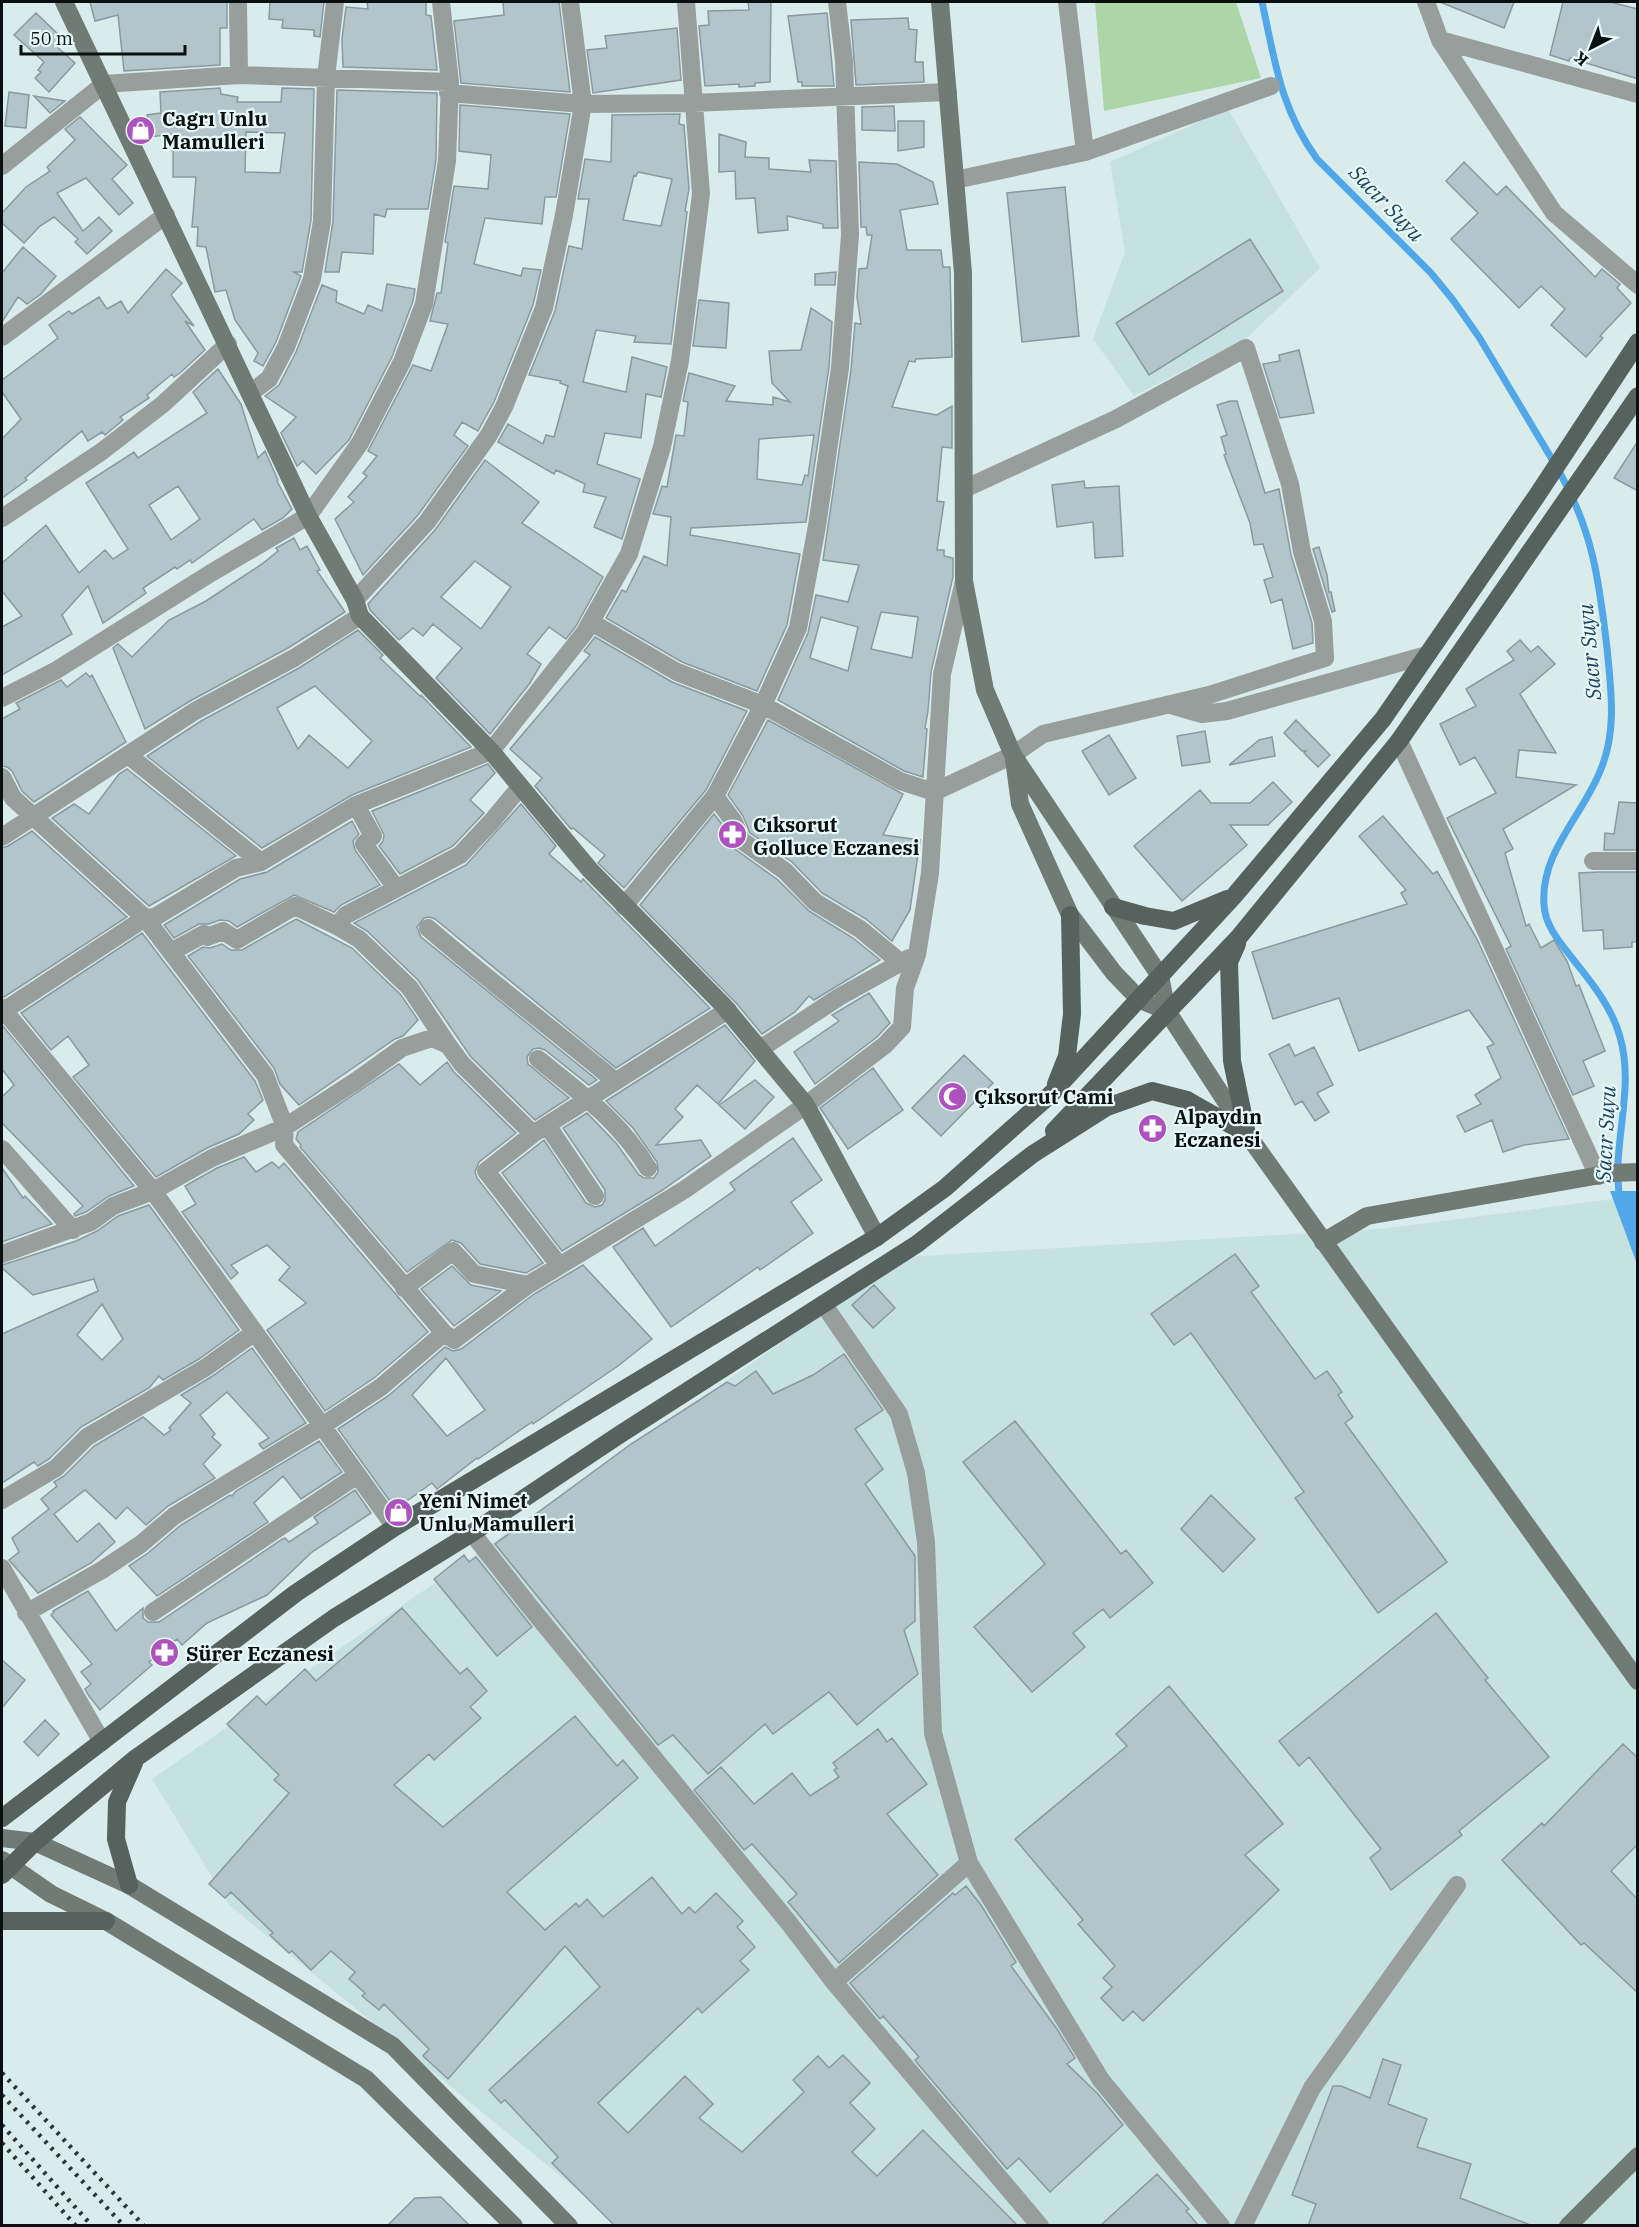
<svg xmlns="http://www.w3.org/2000/svg" width="1639" height="2227" font-family="'IBM Plex Serif',serif">
<style>
.built{fill:#c5e1e0}
.green{fill:#acd6a7}
.water{fill:#52a7e9}
.lines{fill:none;stroke-linecap:round;stroke-linejoin:round}
.stream{stroke:#52a7e9;stroke-width:7}
.building{fill:#b3c4ca;stroke:#89999e;stroke-width:1.5;fill-rule:evenodd}
.street{stroke:#979e9b;stroke-width:18}
.secondary{stroke:#717b76;stroke-width:18}
.primary{stroke:#56625d;stroke-width:18}
.rail{stroke:#2d3635;stroke-width:4.5;stroke-dasharray:3 6;stroke-linecap:butt}
.labels{text-anchor:middle;dominant-baseline:central;stroke-width:4.5;stroke-linejoin:round;paint-order:stroke}
.poi-label{font-size:20px;font-weight:bold;fill:#09100f;stroke:#e6f9f8;text-anchor:start}
.water-label{font-size:21px;font-style:italic;fill:#1f435e;stroke:#e6f9f8}
</style>
<rect width="100%" height="100%" fill="#d9eceb"/>
<path class="built" d="M1228 109 1320 268 1248 337 1134 396 1093 339 1125 252 1110 162Z
M1637 1196V2225H620L229 1905 152 1779 905 1257 1380 1229Z"/>
<path class="green" d="M1095 2H1236L1261 78 1104 111Z"/>
<path class="water" d="M1610 1191H1637V1264Z"/>
<g class="lines">
<path class="stream" d="M1262 2C1275 61 1280 108 1317 159L1431 273 1453 300 1479 337 1559 471C1593 532 1599 580 1607 648 1611 690 1617 730 1601 769 1583 816 1540 852 1544 905 1545 927 1563 946 1576 963 1593 984 1613 1010 1620 1037 1632 1078 1620 1121 1618 1163 1617 1175 1619 1187 1619 1199"/>
</g>
<path class="building" d="M90 2H227V28H220V65L124 71 118 15 95 21Z
M270 2H324L320 37 314 36V30L282 28 283 20 269 19Z
M367 2H426V15L431 16 437 70 343 67 342 39 346 7 368 9Z
M503 2H559L570 92 461 83 454 21 504 15Z
M748 2H771L770 82 755 83V86L739 87V84L705 86 699 26 709 25 708 11 749 10Z
M1440 2H1514L1504 28Z
M1563 2H1610L1638 9V79L1570 58 1569 61 1550 55Z
M36 13 62 38 55 45 75 63 49 92 35 78 41 72 38 70 44 62 14 35Z
M827 13 834 86H802V82H798L788 16Z
M908 18 909 29 917 30 915 62H923L924 82 856 85 851 20Z
M677 28 681 80 593 93 587 50 607 48 605 36Z
M220 88 221 94 238 97 237 102H281L282 88 314 89 311 220 302 272H294L301 276 276 342 263 366 254 361 258 353 235 320 226 290 215 292 206 247 197 246 198 227H192L196 177H173V151H172L173 134 150 137 147 115 161 113 160 92ZM246 132 285 133 280 173 245 172Z
M337 90 437 93 436 160 428 209H387L385 217 374 214 373 254 342 252 339 272H325L333 221Z
M9 92 29 95 26 128 5 126Z
M34 96 65 101 50 113Z
M460 105 570 114 556 197H545L542 224 485 218 474 264 521 276 523 268 541 270 533 305 494 402 479 429 478 431 462 422 454 435 468 446 418 515 363 575 335 519 354 502 348 497 367 476 363 473 377 456 368 451 413 365 431 371 448 324 430 321 437 293H441L448 243 445 242 454 186 488 189 491 155 459 151Z
M894 106 895 131 862 130V107Z
M680 114 679 124 684 125 689 189 685 211 687 212 671 344 634 342 636 336 596 330 583 382 626 392 632 357 667 367 661 397 646 394 641 438 605 433 597 464 640 479 622 539 594 527 606 497 583 492 585 484 556 470 554 474 498 442 508 424 543 444 546 435 554 437 568 386 560 383 561 381 529 375 555 311 569 246 582 249 589 199H578L585 159 611 162 612 115ZM638 172 672 179 661 226 623 220 634 175 636 176Z
M80 117 127 165 112 179 133 203 119 215 86 178 57 193 83 231 99 217 112 231 87 254 75 242 78 239 54 217 40 226 24 243 2 223V213L26 187 50 171 47 167 75 140 65 129Z
M898 121H924V147L898 151Z
M719 134 746 142 745 157 769 158V169L811 172 809 160 836 161 838 228H823V224L787 216 788 230 758 233 755 198 736 199 735 171 719 172Z
M859 162 897 164 933 182 938 204 900 210 907 250H941L943 267H950L952 357 916 359 915 362 909 361 892 407 937 415 952 406V448L942 447 937 501 944 502 937 550H944V556L953 558V577L931 672 928 711 925 728 927 729 923 777 904 771 778 700 808 633 816 595 848 602 859 565 823 560 851 370 855 323 861 324 857 297 859 269 867 268 872 235H867L866 227H861ZM881 612 918 617 912 658 871 649ZM821 617 858 627 848 671 810 658Z
M1464 162 1497 195 1506 186 1595 277 1602 269 1620 284 1617 288 1631 303 1600 336 1603 338 1586 357 1551 325 1565 309 1541 286 1519 308 1451 239 1478 213 1446 181Z
M1065 187 1079 336 1022 342 1007 193Z
M1250 239 1283 291 1149 375 1116 323Z
M23 247 56 276 41 294 27 304 18 297 2 322V273Z
M166 269 182 283 171 295 194 326 185 321 205 350 180 373 174 377 172 374 147 395 149 398 120 417 123 420 105 435 102 432 88 441 82 431 25 478 27 480 2 498V439L21 419 2 392V380L58 338 49 325 69 311 72 314 99 297 107 309 121 301 128 313Z
M836 272 835 285H815V274Z
M387 284 415 289 413 301 392 357 349 440 316 474 303 461 297 466 281 433 296 417 265 396 279 385 296 352 322 285 337 291 336 302 364 314 368 305 382 311Z
M699 300 729 303 726 348 693 346Z
M811 308 832 322 829 367 806 522 691 528 690 535 800 554 787 625 757 691 682 662 606 618 622 590 626 592 644 556 667 566 671 517 653 514 662 486 667 487 676 435 684 436 688 402 683 401 689 373 735 386 726 401 773 405V397L790 402 772 383 769 351 801 350ZM814 435 808 476 805 475 802 485 757 479 759 439Z
M1299 350 1314 413 1280 418 1263 364 1280 361 1279 355Z
M218 369 241 404 258 458 265 451 278 480 277 481 292 509 283 518 262 530 254 519 192 563 190 560 177 569 175 567 143 588 146 593 103 623 88 586 62 615 72 634 2 675V627L22 616 2 591V563L46 525 79 573 105 550 113 559 128 549 86 483 134 452 138 458 207 413 193 392ZM178 486 200 519 171 540 149 505Z
M1230 401H1237L1265 493 1279 489 1291 555 1312 623 1313 643 1293 649 1282 599 1271 603 1264 580 1273 577 1263 544 1254 545 1250 523 1224 455 1226 454 1221 437 1227 435 1217 405Z
M1638 441V491L1614 478Z
M485 460 539 502 522 523 603 577 576 626 566 639 549 627 527 654 541 664 530 683 490 734 436 678 462 648 433 624 423 636 413 628 399 640 370 610 368 604 435 530ZM475 561 511 587 481 629 441 597Z
M1084 481 1085 488 1119 486 1123 556 1095 558 1093 522 1057 527 1052 485Z
M294 538 300 550 307 546 320 570 317 571 345 612 288 648 190 701 145 729 113 648 118 644 132 657 169 620 206 601 262 564 278 551 276 548Z
M1319 547 1327 575 1329 592H1331L1335 611 1332 612 1313 549Z
M358 630 383 655 380 658 420 696 421 695 471 747 352 795 262 848 147 756 201 721 299 668ZM315 686 372 741 348 768 309 735 298 749 277 708Z
M595 637 672 682 747 711 706 790 624 888 598 863 605 855 573 828 571 829 535 786 542 778 510 749 590 655 584 651Z
M1520 640 1531 652 1538 646 1555 664 1520 694 1556 753 1519 750 1516 777 1576 785 1503 829 1513 849 1505 853 1526 926 1529 924 1541 948 1554 940 1567 961 1576 986 1579 985 1605 1051 1583 1061 1594 1086 1573 1095 1506 949 1511 946 1447 818 1496 793 1475 757 1460 765 1440 724 1476 706 1466 689 1514 660 1507 651Z
M86 673 90 677 92 675 126 742 34 802 22 791 12 771 7 767 2 766V719L20 709 16 703 61 680 67 687Z
M768 720 903 794 883 835 920 840 910 910 892 941 866 919 822 893 792 862 750 833 743 816 728 795Z
M1296 720 1330 755 1318 767 1304 753 1306 751H1302L1284 733Z
M1205 731 1210 762 1182 766 1177 736Z
M1109 735 1136 778 1109 795 1082 751Z
M1272 737 1275 756 1229 765 1259 740Z
M488 764 495 773 470 800 484 813 453 846 400 874 379 846 383 841 384 835 372 811Z
M127 769 236 856 149 906 52 818 74 804 89 814 119 774Z
M1273 782 1292 802 1268 825H1230L1247 845 1182 901 1134 846 1200 790 1211 803H1250Z
M1619 802 1638 803V850H1604L1605 833 1614 834Z
M521 804 556 846 549 854 581 882 583 879 710 1008 616 1068 435 919 429 917 424 918 417 927 421 937 597 1080 589 1085 545 1050 539 1048 533 1049 527 1057 528 1064 569 1098 535 1120 471 1057 418 980 367 931 354 923 466 865Z
M714 814 724 827 735 849 778 880 809 911 853 938 880 960 814 1000 809 996 795 1012 762 1034 737 1004 640 905Z
M1383 816 1433 874 1437 871 1477 939 1569 1139 1524 1145 1503 1152 1492 1120 1465 1132 1457 1116 1481 1104 1475 1095 1501 1078 1487 1047 1494 1044 1469 1010 1359 1051 1339 998 1273 1019 1252 952 1407 904 1401 893 1406 890 1359 836Z
M352 821 359 834 353 841 355 850 380 885 341 905 334 912 294 895 237 927 229 921 220 920 209 924H199L174 938 164 925 240 879 267 872Z
M32 831 127 917 4 997H2V848L8 846Z
M1599 872H1638V942H1632V947L1604 949 1603 930 1583 931 1579 873Z
M296 919 352 948 401 995 418 1020 403 1036 395 1039 299 1105 280 1084 274 1068 188 956 203 947 210 948 222 944 231 950H242Z
M142 933 255 1081 263 1100 248 1114 254 1120 239 1134 207 1148 156 1177 73 1077 89 1065 68 1036 51 1050 21 1013Z
M869 993 890 1023 877 1037 815 1084 794 1052 839 1021 832 1015Z
M2 1025 134 1186 109 1196 86 1212 75 1216 74 1214 83 1206 2 1123V1097L14 1085 2 1069Z
M725 1025 755 1061 718 1104 697 1085 675 1109 683 1117 656 1145 701 1140 711 1156 661 1191 562 1251 502 1173 544 1140 586 1203 595 1207 602 1205 605 1200V1190L563 1128 587 1113 616 1143 639 1175 644 1178H654L658 1172 657 1162 633 1128 606 1101Z
M1289 1044 1295 1056 1314 1047 1333 1085 1317 1093 1329 1112 1315 1121 1302 1101 1295 1105 1269 1054Z
M964 1055 993 1083 941 1136 912 1108Z
M447 1062 454 1072 516 1133 479 1162 475 1172 477 1178 543 1263 526 1273 480 1264 461 1243 452 1240 407 1272 300 1147 301 1145 296 1139 298 1132 399 1064 420 1085Z
M873 1068 903 1110 848 1149 820 1108Z
M755 1080 774 1097 745 1129 719 1105Z
M793 1138 822 1180 791 1202 813 1233 760 1270 758 1267 671 1327 613 1247 643 1228 655 1246 735 1190 730 1183Z
M244 1157 256 1172 272 1162 279 1168 284 1163 428 1332 374 1378 325 1411 267 1330 306 1303 279 1280 290 1267 267 1245 231 1265 238 1273 231 1279 182 1212 196 1204 185 1186 217 1168Z
M2 1168 23 1198 25 1196 52 1224 2 1242Z
M149 1205 239 1330 199 1359 163 1380 159 1376 149 1388 81 1427 49 1459 38 1466 34 1462 2 1483V1334L98 1291 94 1279 33 1295 2 1268V1265L76 1241 97 1231 118 1216ZM102 1304 123 1339 102 1360 77 1335Z
M1235 1254 1259 1286 1251 1292 1315 1379 1327 1371 1342 1392 1338 1395 1353 1417 1345 1423 1447 1562 1378 1613 1295 1498 1304 1492 1191 1333 1174 1345 1151 1314Z
M583 1265 652 1339 618 1366 533 1424 532 1422 478 1459 477 1458 437 1489 432 1483 404 1503 405 1504 397 1511 338 1429 388 1396 445 1347 453 1351 461 1349 534 1294ZM446 1358 485 1410 447 1436 412 1395Z
M452 1266 471 1285 501 1291 454 1326 421 1289Z
M874 1285 895 1308 873 1328 852 1305Z
M252 1348 306 1423 263 1449 259 1444 269 1438 227 1392 200 1415 215 1434 212 1437 221 1445 203 1464 215 1478 168 1506 146 1525 127 1507 116 1519 85 1490 54 1514 77 1542 99 1523 115 1542 91 1563 38 1593 9 1560 19 1552 12 1538 49 1509 41 1499 57 1486 54 1482 64 1476 94 1446 143 1417 164 1435 171 1430 169 1428 191 1403 181 1395 211 1377Z
M844 1354 883 1410 855 1429 883 1469 865 1484 915 1556V1621L904 1630 918 1674 857 1725 829 1692 773 1734 765 1724 708 1774 673 1735 658 1745 495 1544 631 1444 727 1382 735 1386 756 1371 773 1394 813 1375Z
M1015 1421 1121 1554 1126 1550 1153 1583 1110 1618 1103 1609 1073 1633 1085 1647 1032 1692 974 1627 1045 1564 963 1462Z
M319 1441 342 1472 301 1499 283 1476 254 1503 268 1522 157 1596 129 1566 148 1553 181 1525 230 1495 232 1496 236 1491Z
M355 1490 371 1513 312 1552 267 1595 207 1623 182 1645 177 1639 149 1662 152 1665 100 1710 89 1696 85 1689 91 1684 81 1672 92 1664 51 1615 54 1612 53 1611 88 1591 116 1631 143 1608V1618L148 1622H159L281 1540 285 1538 289 1542 318 1523 314 1517Z
M1211 1495 1255 1539 1223 1572 1181 1529Z
M464 1555 469 1562 476 1557 532 1627 497 1656 434 1579Z
M402 1608 460 1674 467 1668 487 1691 470 1707 481 1718 434 1760 429 1754 394 1785 443 1827 575 1716 617 1766 623 1760 638 1778 507 1892 545 1930 576 1903 579 1907 587 1899 603 1917 652 1877 682 1914 689 1907 695 1913 716 1893 743 1921 737 1927 755 1947 740 1961 749 1970 702 2013 698 2008 598 2103 628 2133 685 2076 713 2104 699 2118 742 2152 804 2092 793 2080 818 2056 829 2068 843 2055 870 2083 850 2103 875 2129 852 2152 877 2176 923 2130 1018 2226H615L552 2163 558 2157 505 2100 501 2103 489 2090 600 1987 565 1946 448 2079 423 2056 429 2049 384 2004 379 2010 362 1996 365 1993 349 1979 355 1972 331 1951 311 1970 292 1951 289 1953 270 1935 273 1933 231 1892 225 1898 209 1884 289 1793 274 1780 279 1775 227 1724 257 1696 266 1705 305 1669 316 1681Z
M1436 1613 1488 1678 1485 1680 1549 1757 1459 1831 1462 1835 1391 1890 1370 1858 1381 1849 1309 1757 1299 1766 1279 1741Z
M2 1660 25 1680 2 1708Z
M1169 1686 1283 1824 1245 1855 1279 1890 1143 2021 1133 2011 1123 2021 1101 1998 1112 1987 1103 1978 1115 1966 1078 1924 1083 1920 1015 1839 1127 1746 1116 1734Z
M45 1720 59 1734 38 1756 24 1742Z
M878 1729 887 1742 892 1738 927 1784 887 1814 938 1875 839 1963 788 1902 797 1894 752 1844 744 1850 694 1790 721 1767 754 1804 792 1773 810 1796 839 1777 834 1770 837 1768 833 1763Z
M1623 1744 1638 1758V1844L1611 1871 1638 1900V1993L1584 1943 1581 1945 1502 1860 1542 1823 1544 1826Z
M966 1886 981 1905 1016 1962 1011 1966 1057 2029 1075 2058 1067 2064 1098 2094 1123 2125 1050 2192 1019 2158 1007 2169 918 2064 915 2060 919 2057 883 2016 880 2019 850 1983 953 1893 955 1895Z
M1383 2059 1401 2065 1388 2104 1427 2119 1417 2147 1471 2164 1460 2198 1528 2224V2226H1308L1316 2204 1292 2195 1333 2086H1341L1370 2098Z
M1157 2174 1189 2209 1186 2211 1199 2226H1100Z
M441 2197 470 2226H387L415 2198Z"/>
<g class="lines">
<path class="street" d="M238 2 239 75
M1067 2 1085 152
M1426 2 1440 40 1554 213 1638 285
M1440 40 1638 94
M448 93 583 104 692 103 948 92
M2 166 104 84 239 75 450 82
M955 180 1085 152 1271 86
M2 337 166 215
M250 393 269 379 286 347 312 279 322 221 326 77 335 2
M2 518 101 452 163 404 228 344
M355 600 427 522 489 435 504 407 544 308 564 215 583 104 570 2
M591 622 677 672 763 705 900 781 934 792 1013 755 1043 734 1209 695 1325 658 1323 621 1302 552 1290 484 1246 348 1116 419 964 489
M2 698 55 671 211 573 308 516 360 443 402 362 424 304 447 161 450 82 441 2
M1171 705 1202 714 1227 711 1427 655
M1399 741 1598 1176
M128 755 261 862
M2 777 13 798 145 918 265 1075 285 1127 284 1145 444 1333
M715 796 734 822 741 840 785 871 815 902 860 929 900 962
M356 805 373 836 364 844 396 888
M2 837 195 711 294 658 360 616
M1593 861H1638
M624 906 715 796 763 705 798 628 817 526 840 368 850 235 844 61 837 2
M337 926 346 915 460 855 492 821 520 787
M428 928C489 981 553 1029 615 1081
M171 952 204 934 207 937 223 931 237 940 295 906 337 926 359 939 410 988 448 1045
M2 1008 153 1191 395 1527
M2 1012 145 918 155 917 236 868 261 862 356 805 491 751 585 632 629 554 662 447 680 361 701 194 686 2
M760 1049 839 997 909 958
M538 1059C581 1094 618 1119 648 1168
M547 1125 595 1196
M2 1149 73 1230
M2 1254 91 1222 113 1206 153 1191 212 1158 285 1127 356 1081 402 1048 432 1038 448 1045 462 1064 533 1134
M559 1265 486 1171 533 1134 728 1010
M404 1288 453 1251 474 1274 528 1285
M824 1305 899 1414 916 1473 926 1542 933 1733 969 1863 1101 2080 1221 2226
M2 1500 56 1468 87 1437 205 1368 255 1332
M472 1533 531 1608 789 1923 834 1982 1040 2226
M2 1568 102 1742
M153 1612 356 1476
M26 1613 102 1570 141 1544 174 1516 322 1426 381 1387 444 1333 454 1340 528 1285 684 1190 806 1105 885 1045 902 1027 905 988 917 955 930 873 942 674 964 581
M834 1982 969 1863
M1243 2226 1312 2088 1457 1885"/>
<path class="secondary" d="M64 2 308 516 355 600 360 616 491 751 590 870 723 1005 806 1105 877 1237
M940 2 963 273 964 581 985 690 1013 755 1160 976 1167 1011 1247 1134 1638 1681
M1014 759 1020 804 1070 915 1114 973 1140 1000 1167 1011
M1323 1242 1367 1216 1612 1173 1638 1172
M2 1838 35 1842 129 1885 393 2046 569 2226
M2 1860 51 1894 106 1921 366 2079 514 2226
M1568 2226 1638 2156"/>
<path class="primary" d="M1113 907 1145 916 1174 921 1227 899
M1237 944 1229 962 1232 1061 1247 1134
M1056 1084 1067 1056 1072 1014 1070 915
M1054 1131 1239 937 1399 741 1638 396
M2 1818 296 1593 395 1527 877 1237 945 1188 1051 1094 1234 896 1383 719 1538 494 1638 342
M2 1875 35 1842 136 1758 334 1618 472 1533 619 1435 917 1244 1033 1154 1107 1107 1152 1091 1187 1100 1247 1134
M129 1885 116 1839 117 1802 134 1763
M2 1921H106"/>
<path class="rail" d="M2 2073 144 2226
M2 2095 124 2226
M2 2125 92 2226
M2 2143 76 2226"/>
</g>
<defs>
<symbol id="shop-disc" viewBox="-11 -11 22 22"><circle r="9.5" fill="#ae53be" stroke="#e6f9f8"/><path d="M-5-2.5h2.3a2.7 3.5 0 0 1 5.4 0H5L5.5 6h-11ZM-1.5-2.5h3a1.5 2.3 0 0 0-3 0Z" fill="#fff"/></symbol>
<symbol id="pharmacy-disc" viewBox="-11 -11 22 22"><circle r="9.5" fill="#ae53be" stroke="#e6f9f8"/><path d="M-2-6h4v4h4v4h-4v4h-4v-4h-4v-4h4Z" fill="#fff"/></symbol>
<symbol id="mosque-disc" viewBox="-11 -11 22 22"><circle r="9.5" fill="#ae53be" stroke="#e6f9f8"/><path d="M3.5-4.9A6 6 0 1 0 3.5 4.9A5 5 0 1 1 3.5-4.9Z" fill="#fff"/></symbol>
</defs>
<g fill-rule="evenodd">
<use href="#shop-disc" x="124" y="114" width="33" height="33"/>
<use href="#pharmacy-disc" x="716" y="818" width="33" height="33"/>
<use href="#mosque-disc" x="936" y="1080" width="33" height="33"/>
<use href="#pharmacy-disc" x="1136" y="1112" width="33" height="33"/>
<use href="#shop-disc" x="382" y="1496" width="33" height="33"/>
<use href="#pharmacy-disc" x="148" y="1636" width="33" height="33"/>
</g>
<g class="labels">
<g class="poi-label">
<text x="162" y="118">Cagrı Unlu<tspan x="162" dy="23">Mamulleri</tspan></text>
<text x="753" y="824">Cıksorut<tspan x="753" dy="23">Golluce Eczanesi</tspan></text>
<text x="974" y="1096">Çıksorut Cami</text>
<text x="1174" y="1116">Alpaydın<tspan x="1174" dy="23">Eczanesi</tspan></text>
<text x="419" y="1500">Yeni Nimet<tspan x="419" dy="23">Unlu Mamulleri</tspan></text>
<text x="186" y="1653">Sürer Eczanesi</text>
</g>
<g class="water-label">
<text transform="translate(1387 203) rotate(46)">Sacır Suyu</text>
<text transform="translate(1589 652) rotate(-95)">Sacır Suyu</text>
<text transform="translate(1605 1134) rotate(-87)">Sacır Suyu</text>
</g>
</g>
<rect width="1639" height="2227" fill="none" stroke="#09100f" stroke-width="6"/>
<g transform="translate(1591 48) rotate(222)" stroke="#e6f9f8" stroke-width="4.5" paint-order="stroke">
<path d="M0-4.5L10 22L0 15L-10 22Z" fill="#09100f"/>
<text y="-9" font-size="16" font-weight="bold" text-anchor="middle" fill="#09100f">K</text>
</g>
<path d="M21 45v9h164v-9" fill="none" stroke="#09100f" stroke-width="3"/>
<text x="30" y="45" font-size="18" fill="#09100f" stroke="#e6f9f8" stroke-width="4.5" paint-order="stroke">50 m</text>
</svg>
